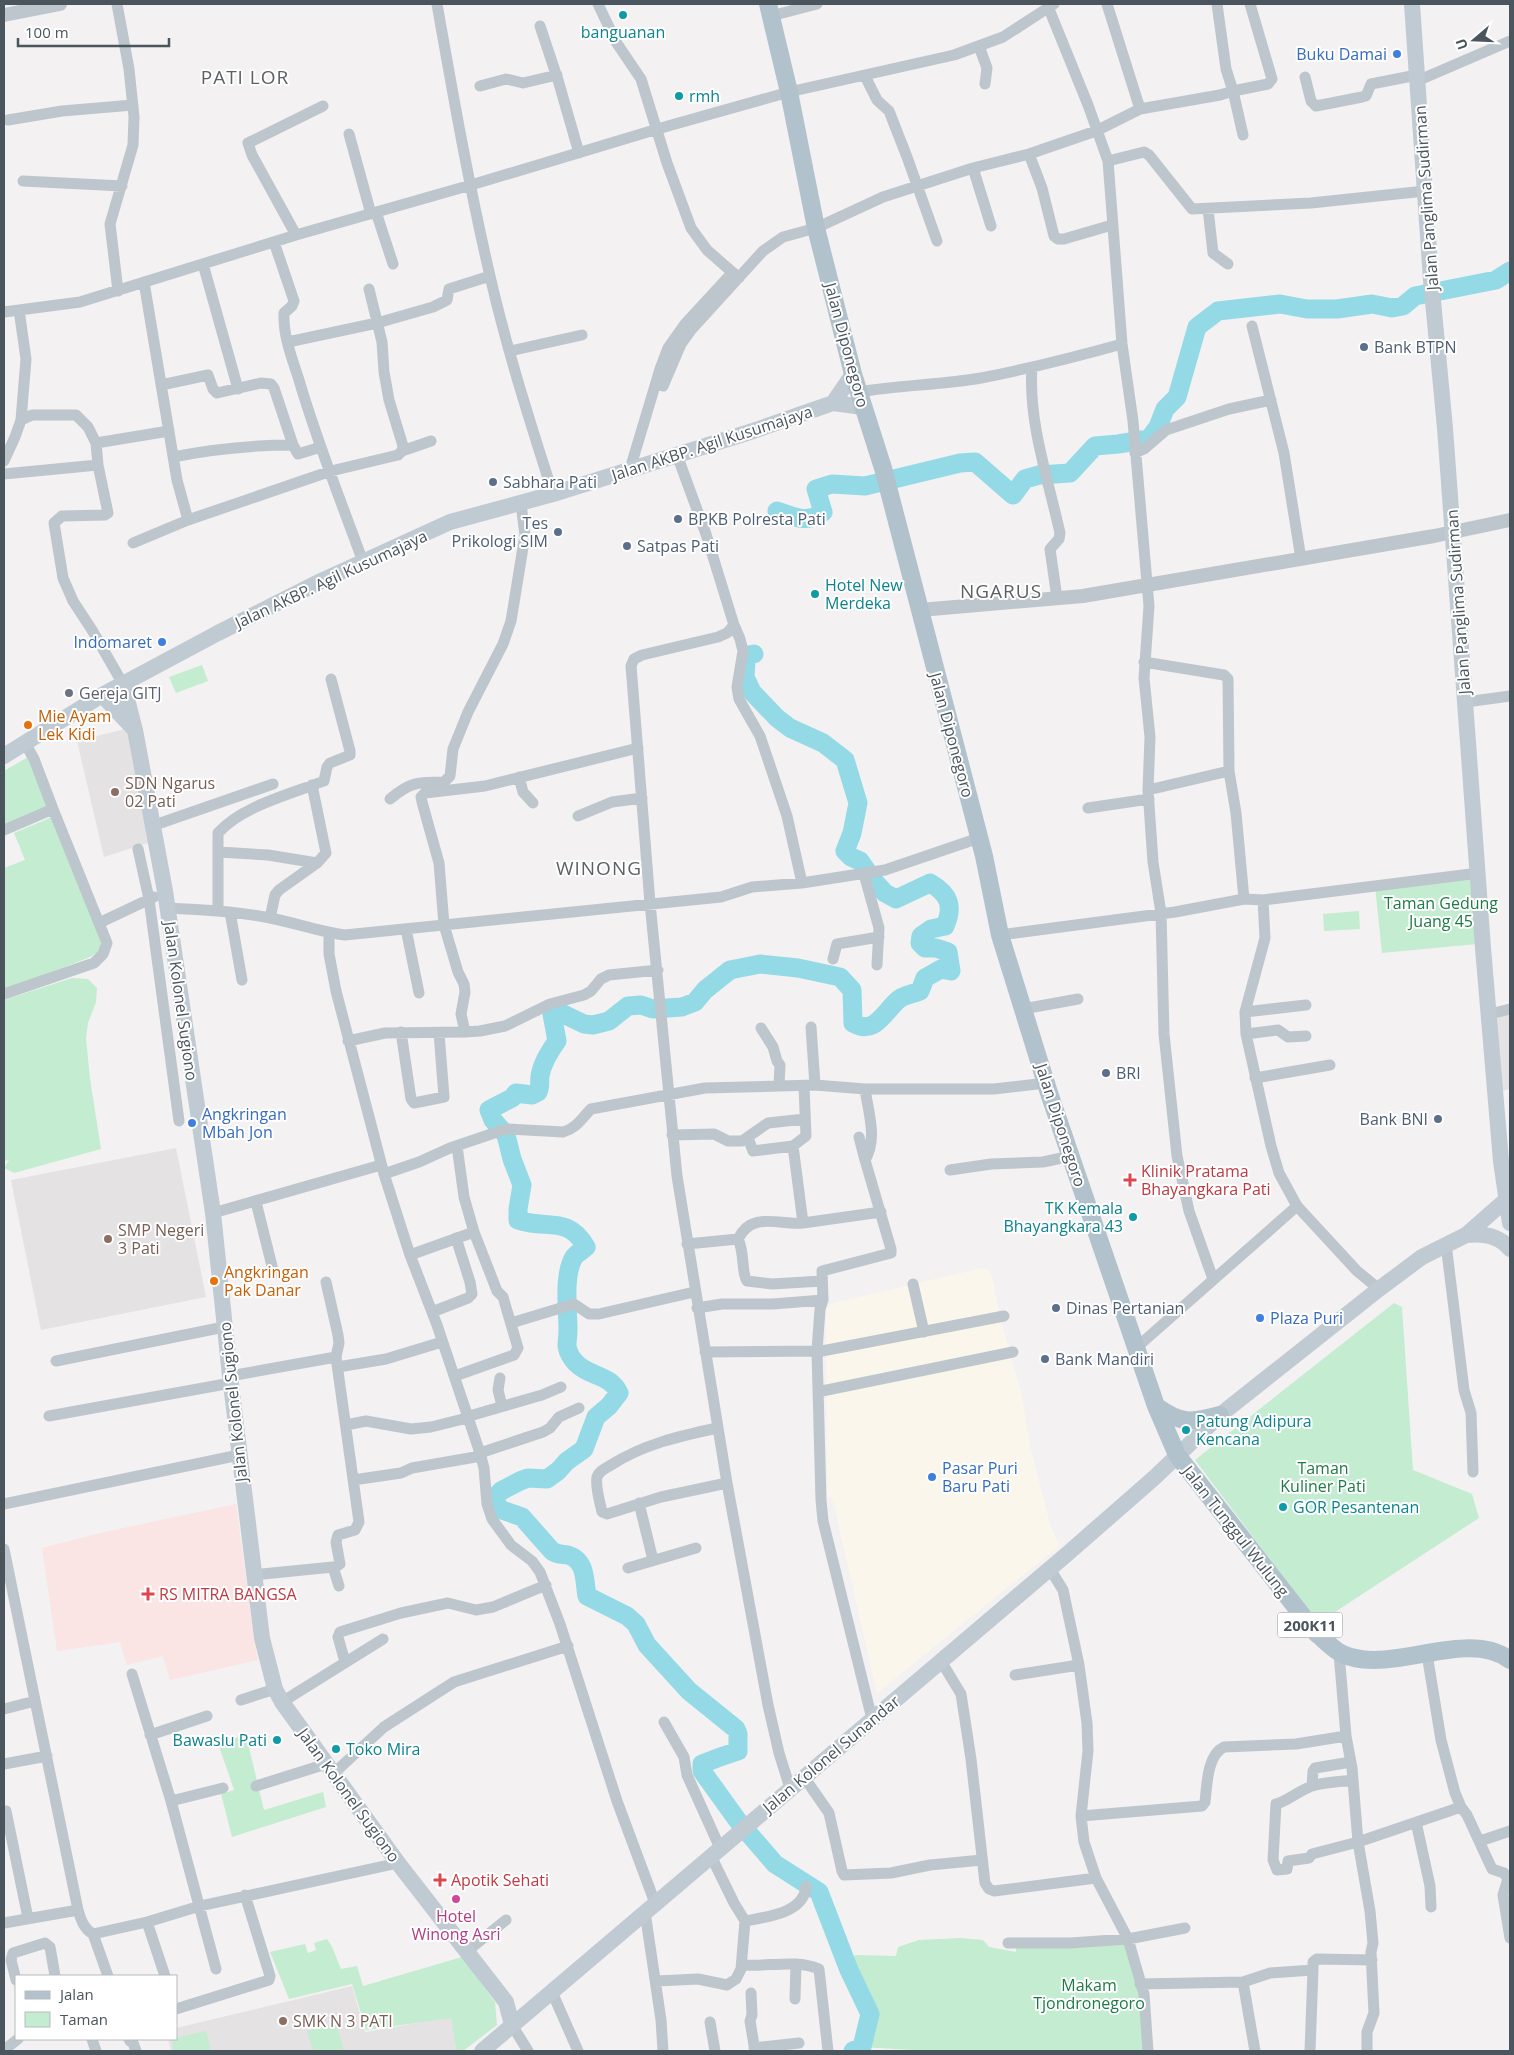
<svg xmlns="http://www.w3.org/2000/svg" width="1514" height="2055" font-family="'Open Sans',sans-serif">
<style>
.commercial{fill:#fbf6ec}
.education{fill:#e4e2e2}
.medical{fill:#fae4e4}
.green{fill:#c3ecd0}
.lines{fill:none;stroke-linecap:round;stroke-linejoin:round}
.river{stroke:#93dae6;stroke-width:19}
.minor{stroke:#bdc6cc;stroke-width:11}
.tertiary{stroke:#bdc6cc;stroke-width:14}
.secondary{stroke:#c0cad3;stroke-width:16}
.primary{stroke:#b2c2cd;stroke-width:18}
.culture-dot{fill:#0f9aa8;stroke:#fff;stroke-width:2}
.shop-dot{fill:#3f7fe0;stroke:#fff;stroke-width:2}
.service-dot{fill:#5c6f8a;stroke:#fff;stroke-width:2}
.worship-dot{fill:#6b7280;stroke:#fff;stroke-width:2}
.food-dot{fill:#e8710a;stroke:#fff;stroke-width:2}
.education-dot{fill:#8d6e63;stroke:#fff;stroke-width:2}
.health-dot{fill:#e0444e;stroke:#fff;stroke-width:2}
.hotel-dot{fill:#d1479c;stroke:#fff;stroke-width:2}
.labels{text-anchor:middle;dominant-baseline:central;stroke-width:4;stroke-linejoin:round;paint-order:stroke}
.shield{fill:#fff;stroke:#80888e;stroke-width:1}
.shield-label{font-size:15px;font-weight:bold;fill:#4a555d}
.culture-label{font-size:16px;fill:#0d838f;stroke:#fff;text-anchor:start}
.shop-label{font-size:16px;fill:#366cbe;stroke:#fff;text-anchor:start}
.street-label{font-size:16px;fill:#4a555d;stroke:#fff}
.service-label{font-size:16px;fill:#4e5e75;stroke:#fff;text-anchor:start}
.worship-label{font-size:16px;fill:#5b616d;stroke:#fff;text-anchor:start}
.food-label{font-size:16px;fill:#c56008;stroke:#fff;text-anchor:start}
.education-label{font-size:16px;fill:#785e54;stroke:#fff;text-anchor:start}
.park-label{font-size:16px;fill:#1e7a46;stroke:#fff}
.health-label{font-size:16px;fill:#be3a42;stroke:#fff;text-anchor:start}
.hotel-label{font-size:16px;fill:#b23c85;stroke:#fff}
.quarter-label{font-size:19px;letter-spacing:1px;fill:#5d6165;stroke:#fff}
</style>
<rect width="100%" height="100%" fill="#f3f1f1"/>
<path class="commercial" d="M982 1268 987 1269 992 1276 999 1313 1022 1396 1031 1450 1050 1524 1059 1546 877 1693 832 1497H827L826 1310 830 1304Z"/>
<path class="education" d="M129 728 151 842 104 857 77 741Z
M1510 1014V1089L1502 1091 1496 1017Z
M176 1148 206 1297 41 1330 11 1180Z
M352 1986 365 2032 451 2017 456 2051H171L168 2039H176V2028Z"/>
<path class="medical" d="M236 1504 254 1640 258 1660 170 1680 163 1656 127 1665 120 1642 57 1651 42 1548 96 1534Z"/>
<path class="green" d="M202 665 208 681 176 693 169 677Z
M28 757 48 806 4 824V771Z
M52 817 102 941 99 951 90 957 4 991V868L25 860 14 833Z
M1474 874 1477 944 1382 953 1375 886Z
M1359 911 1360 929 1324 931 1323 914Z
M72 978 88 979 97 988 96 1002 88 1023 86 1038 90 1079 101 1149 14 1173 4 1168 9 1160 4 1161V1000Z
M1394 1303 1402 1307 1413 1470 1472 1494 1479 1518 1318 1623 1195 1460Z
M246 1735 264 1810 323 1792 326 1807 232 1837 221 1794 234 1790 218 1743Z
M960 1938 983 1940 989 1947 1016 1952V1945L1128 1939 1140 1984 1148 2051H929L862 2047 870 2014 849 1970 855 1955 896 1956 898 1947 919 1940Z
M327 1939 332 1947 341 1969 357 1966 363 1986 462 1957 495 2002 497 2025 463 2051H456L451 2018 366 2030 352 1984 289 1999 270 1952 305 1944 308 1953 316 1950 314 1943Z
M336 2023 344 2051H313L307 2031Z
M206 2031 211 2051H174L171 2039Z"/>
<g class="lines">
<path class="river" d="M777 511C794 517 808 524 823 512L816 489 832 484 865 486 960 463 975 462 1013 495 1025 479 1039 475 1070 473 1095 446 1118 444 1149 439 1158 427 1165 409 1177 397 1197 327 1218 311 1280 304 1307 309H1337L1372 304 1392 308 1403 306 1415 296 1496 280 1510 271
M754 654 748 655 746 660 745 677 752 692 777 718 790 728 823 743 845 760 858 803 852 833 845 851 851 857 860 861 867 871
M853 2051 862 2047 870 2014 849 1970 819 1892 775 1864 738 1821 702 1771V1764C714 1759 725 1755 738 1751V1734L736 1729 689 1691 647 1645 636 1624 627 1616 587 1596C584 1581 587 1561 568 1555 562 1554 558 1555 552 1551L522 1517 502 1510 497 1505 495 1497 501 1491 520 1481 528 1478 547 1479 558 1471 567 1461 584 1449 596 1417 609 1406 619 1393C610 1374 589 1377 576 1363 571 1358 568 1352 567 1346 567 1341 568 1335 568 1330 568 1310 563 1275 574 1257 577 1253 583 1250 586 1247 568 1215 547 1230 518 1220V1209L522 1185 512 1159 506 1135 493 1120 489 1110 512 1098 516 1093 532 1095 538 1092C541 1086 539 1082 540 1076 542 1063 549 1052 557 1041L552 1014 555 1010 584 1024 593 1025 609 1021 628 1006 641 1005 653 1009 682 1007 695 1002 705 990 730 970 760 964 798 968 840 977 852 990 853 1023C875 1036 884 1012 898 1000 903 995 913 994 920 991L925 978 941 969 951 971 948 952 936 948H925L920 943 921 936 931 929 945 926C954 906 949 894 930 883L896 899 885 893 872 879"/>
<path class="minor" d="M117 4 129 69 134 117 133 145 110 224 118 291
M437 4C453 95 469 186 490 276 507 350 530 422 553 494
M598 4 616 42 641 79 667 163 691 228 707 250 739 278
M1047 4 1088 105 1108 161 1122 344 1133 421 1149 606 1144 678 1150 737 1148 790 1153 862 1161 913 1164 1034 1177 1156 1189 1211 1213 1279
M1107 4 1140 109
M771 16 817 4
M540 26 558 80 579 153
M979 46 987 68 985 84
M865 76 877 100 889 111 907 157 937 241
M1305 77 1311 101 1316 106 1362 97 1366 96 1371 84 1417 75
M1417 81 1510 41
M480 86 506 79 523 83 557 75
M8 120 62 111 133 105
M349 134 371 214
M1243 135 1233 91 1268 84 1272 79 1250 4
M1029 154 1042 188 1054 236 1058 239H1064L1112 225
M1108 161 1144 152 1149 155 1192 209 1311 203 1425 191
M973 168 991 226
M23 181 122 186
M1208 209 1213 253 1228 264
M376 212 393 264
M296 235 252 155 248 143 323 106
M274 242 294 301 292 306 284 313C283 336 292 358 299 380 317 442 341 501 363 562
M203 264 238 389
M144 282 177 480 188 520
M19 310 26 359 21 420
M4 312 80 302 296 235 471 185 661 128 789 92 954 55 1003 37 1054 4
M1252 326 1284 453 1301 559
M288 342 377 323 433 307 447 300 449 289 490 276
M510 351 582 335
M1032 367C1028 421 1048 479 1060 533L1059 539 1050 549 1057 598
M656 384 663 386 681 344 691 330 763 251 783 237 816 228 883 197 973 168 1029 154 1096 131 1140 109 1220 95 1233 91 1226 69 1217 4
M161 385 208 375 213 389 217 393 261 383 271 384 274 388 293 445
M859 392C899 385 941 385 981 378 1028 369 1075 357 1122 344
M96 443 169 431
M402 451 431 441
M1135 453 1144 449 1166 430 1229 409 1271 400
M677 455 706 534 734 625 727 633 718 637 642 655 634 659 631 666 650 903 677 1176 727 1483 768 1705 779 1753 790 1788
M173 457C213 449 252 445 293 445L298 454 321 447
M4 461 15 437 21 420 32 415H76L88 427 96 443 98 465 108 513 105 515 62 516 54 523 63 578 73 601 92 630 123 684
M630 469 660 369 668 348 685 324 732 273
M4 474 98 465
M133 543 188 520 331 471 398 455 402 451 403 446 389 400 384 372 382 342 369 289
M734 625 740 639 743 651 737 687 739 699 760 736 787 816 802 883
M1144 662 1224 675 1228 679 1229 771 1236 813 1244 899
M1466 702 1510 696
M25 743 34 759 53 809
M638 748 485 786 425 793 421 797 422 802 439 863 444 925 458 972 464 984 465 992 461 1014 465 1032 480 1031 505 1026 550 1004 584 995 591 991 601 979 609 975 658 970
M519 777 523 792 533 803
M1148 790 1229 771
M390 799C410 782 418 782 444 782L450 776 453 749 468 712 503 644 511 621 525 535 521 504
M1088 808 1149 799
M578 816 612 802 642 798
M152 826 273 784
M4 830 53 809 107 943 103 954 94 963 4 994
M138 849 149 899 179 1121
M219 852 268 855 317 863 326 853 312 785
M864 874 879 928 877 965
M1263 900 1265 938 1245 1012 1246 1034 1271 1146 1279 1173 1297 1206 1357 1271 1379 1289
M167 908C202 910 236 911 270 918 296 923 320 932 345 935L721 897 752 887 802 883 885 870 979 838
M218 910V833C242 806 291 794 324 781L327 767 330 763 350 755V751L331 679
M230 912 242 980
M270 918 275 895 279 890 317 863
M99 923 154 897
M406 929 419 993
M329 933V954L336 991 384 1174 410 1255 437 1325 480 1453 484 1468 487 1504 492 1519 511 1545 532 1561 540 1572 560 1624 617 1801 655 1903
M1000 935 1175 912 1244 899 1263 900 1479 873
M833 959 837 944 879 937
M1023 1009 1078 999
M1245 1012 1306 1005
M1490 1014 1510 1009
M811 1027 815 1085
M761 1028 773 1047 777 1061 780 1065 779 1085
M401 1032 411 1099 414 1103 444 1097 439 1033
M1246 1034 1278 1030 1288 1037 1306 1036
M348 1041 385 1033 465 1032
M1255 1078 1330 1065
M865 1089C868 1111 878 1139 865 1160L891 1249V1253L822 1271 823 1300 820 1309 817 1351 821 1500 823 1521 872 1719
M672 1135 714 1134 728 1141H742L768 1123 805 1119
M859 1137 865 1160
M748 1138 753 1151 793 1146
M950 1170 991 1164 1043 1162 1071 1156
M384 1174 419 1162 450 1148 506 1129 563 1132C577 1128 581 1119 591 1109L705 1088 815 1085 865 1089H994L1046 1083
M256 1202 274 1274
M213 1213 381 1165
M803 1223 881 1212
M738 1239C745 1253 741 1272 747 1281L772 1284 822 1281
M687 1244 738 1239C752 1211 778 1225 803 1223L793 1146 806 1136 804 1086
M1446 1244 1464 1390 1471 1413 1473 1472
M410 1255 474 1232
M326 1282 338 1335 339 1343 336 1357 359 1522 355 1530 338 1535 336 1542 340 1564 337 1566 333 1567
M913 1284 924 1332
M697 1308 722 1304H773L823 1300
M432 1312 468 1298 472 1294 470 1282 456 1238
M511 1323 574 1304 589 1314H599L694 1292
M1136 1348 1297 1206
M822 1351 1004 1316
M705 1352 817 1351
M56 1361 224 1327
M338 1367 386 1359 442 1342
M230 1376 336 1357
M455 1376 514 1355 518 1348 503 1297 497 1291 474 1232 464 1197 457 1146
M500 1378 498 1390 502 1406
M822 1391 1013 1352
M49 1416 231 1383
M466 1417 542 1395 561 1387
M346 1425 366 1421 411 1429 431 1427 467 1418
M717 1428C680 1436 644 1444 611 1465 606 1468 599 1471 597 1477 595 1487 600 1502 602 1512L607 1514 661 1497 727 1483
M480 1453 543 1432 550 1428 559 1417 579 1408
M353 1480 401 1473 412 1468 481 1456
M639 1503 653 1560
M4 1504 239 1455
M4 1549 78 1910C81 1920 84 1929 93 1934L147 1922 200 1906 398 1863
M628 1568 696 1548
M1050 1569 1063 1590 1079 1665 1087 1723 1088 1751 1081 1816 1084 1842 1096 1878 1128 1939 1144 1994 1148 2051
M253 1575 333 1567 339 1586
M1339 1653 1346 1736 1352 1768 1358 1842 1370 1911 1373 1943 1371 1952 1374 2013 1367 2032V2051
M1427 1654 1441 1740 1455 1793 1461 1807 1467 1815 1492 1869 1504 1873 1508 1879 1503 1895 1510 1938
M941 1661 961 1694 971 1759 985 1883 989 1889 994 1891 1096 1878
M345 1662 338 1637 340 1632 401 1613 448 1603 476 1610 493 1607 546 1585
M132 1674 171 1801 216 1969
M1015 1675 1079 1665
M241 1700 275 1689
M282 1702 383 1639
M4 1709 35 1701
M664 1722 684 1757 687 1775 720 1848
M150 1735 207 1716
M4 1764 47 1756
M333 1774 384 1727 454 1682 568 1646
M804 1777 829 1813 842 1871 844 1875 891 1873 930 1865 982 1860
M1353 1780C1340 1782 1325 1782 1312 1786 1302 1789 1284 1803 1276 1804L1273 1860 1277 1870 1287 1869 1288 1861 1309 1858 1312 1854 1358 1842 1461 1807
M256 1786 326 1764
M1312 1786 1313 1771 1315 1768 1351 1762
M171 1801 223 1788
M4 1811H6L28 1918
M1081 1816 1202 1806 1205 1802C1207 1785 1207 1755 1224 1747L1296 1744 1346 1736
M1416 1822 1430 1886 1431 1907
M1480 1841 1510 1831
M645 1912 661 2020 663 2051
M745 1921C766 1917 805 1913 806 1886
M147 1922 165 1976
M4 1923 78 1910
M93 1934 108 1976
M1008 1943H1070L1128 1939 1185 1928
M466 1952 506 1920
M742 1965C768 1967 795 1959 819 1969L828 2051
M16 1980 11 1960 13 1953 45 1943 50 1947 55 1976
M656 1981 698 1979 727 1985 736 1979 741 1969 745 1921 734 1903 711 1856
M1243 1982 1270 1973 1313 1970V1962L1317 1959 1372 1960
M1140 1984 1243 1982 1255 2051
M552 1992 578 2051
M751 1993 752 2015 750 2021 755 2051
M795 1999 796 1964
M176 2009 269 1980 270 1976 245 1895
M710 2022 715 2051
M512 2025 528 2051
M92 2039 96 2051
M129 2039 130 2041 132 2040 136 2051
M754 2048 799 2043
M4 2050 18 2039
M1310 2051 1313 1970"/>
<path class="tertiary" d="M4 15 60 4
M920 610 1083 596 1434 536 1510 520"/>
<path class="secondary" d="M1412 4 1431 280 1445 428 1483 948 1501 1161 1510 1223
M833 403 853 374
M123 684 135 730 165 891 213 1213 230 1376 262 1638 275 1689 282 1702 398 1863 506 2002 512 2025
M102 695 133 728
M4 756 102 695 218 633 321 581 450 522 553 494 753 431 833 403 863 407
M1466 1235C1483 1233 1499 1235 1510 1249
M482 2051 1066 1555 1154 1478 1220 1415 1379 1289 1422 1257 1466 1235 1507 1199"/>
<path class="primary" d="M768 4 789 92 816 228 853 374 883 468 920 610 984 856 1000 935 1049 1093 1156 1406 1177 1455 1316 1633C1327 1642 1337 1654 1351 1657 1398 1671 1469 1629 1510 1660
M1156 1406C1181 1424 1191 1423 1220 1415"/>
</g>
<g class="culture-dot">
<circle cx="623" cy="15" r="5"/>
<circle cx="679" cy="96" r="5"/>
<circle cx="815" cy="594" r="5"/>
<circle cx="1133" cy="1217" r="5"/>
<circle cx="1186" cy="1430" r="5"/>
<circle cx="1283" cy="1507" r="5"/>
<circle cx="277" cy="1740" r="5"/>
<circle cx="336" cy="1749" r="5"/>
</g>
<g class="shop-dot">
<circle cx="1397" cy="54" r="5"/>
<circle cx="162" cy="642" r="5"/>
<circle cx="192" cy="1123" r="5"/>
<circle cx="1260" cy="1318" r="5"/>
<circle cx="932" cy="1477" r="5"/>
</g>
<g class="service-dot">
<circle cx="1364" cy="347" r="5"/>
<circle cx="493" cy="482" r="5"/>
<circle cx="678" cy="519" r="5"/>
<circle cx="558" cy="532" r="5"/>
<circle cx="627" cy="546" r="5"/>
<circle cx="1106" cy="1073" r="5"/>
<circle cx="1438" cy="1119" r="5"/>
<circle cx="1056" cy="1308" r="5"/>
<circle cx="1045" cy="1359" r="5"/>
</g>
<circle class="worship-dot" cx="69" cy="693" r="5"/>
<g class="food-dot">
<circle cx="28" cy="725" r="5"/>
<circle cx="214" cy="1281" r="5"/>
</g>
<g class="education-dot">
<circle cx="115" cy="792" r="5"/>
<circle cx="108" cy="1239" r="5"/>
<circle cx="283" cy="2021" r="5"/>
</g>
<g class="health-dot">
<path d="M1127.5 1172.5h5v5h5v5h-5v5h-5v-5h-5v-5h5z"/>
<path d="M145.5 1586.5h5v5h5v5h-5v5h-5v-5h-5v-5h5z"/>
<path d="M437.5 1872.5h5v5h5v5h-5v5h-5v-5h-5v-5h5z"/>
</g>
<circle class="hotel-dot" cx="456" cy="1899" r="5"/>
<g class="labels">
<rect class="shield" x="1277.5" y="1612.5" width="65" height="25" rx="4"/>
<g class="shield-label">
<text x="1310" y="1625">200K11</text>
</g>
<g class="culture-label">
<text x="623" y="32" text-anchor="middle">banguanan</text>
<text x="689" y="96">rmh</text>
<text x="825" y="585">Hotel New<tspan x="825" dy="18">Merdeka</tspan></text>
<text x="1123" y="1208" text-anchor="end">TK Kemala<tspan x="1123" dy="18">Bhayangkara 43</tspan></text>
<text x="1196" y="1421">Patung Adipura<tspan x="1196" dy="18">Kencana</tspan></text>
<text x="1293" y="1507">GOR Pesantenan</text>
<text x="267" y="1740" text-anchor="end">Bawaslu Pati</text>
<text x="346" y="1749">Toko Mira</text>
</g>
<g class="shop-label">
<text x="1387" y="54" text-anchor="end">Buku Damai</text>
<text x="152" y="642" text-anchor="end">Indomaret</text>
<text x="202" y="1114">Angkringan<tspan x="202" dy="18">Mbah Jon</tspan></text>
<text x="1270" y="1318">Plaza Puri</text>
<text x="942" y="1468">Pasar Puri<tspan x="942" dy="18">Baru Pati</tspan></text>
</g>
<g class="street-label">
<text transform="translate(1426 198) rotate(-94)">Jalan Panglima Sudirman</text>
<text transform="translate(847 345) rotate(75)">Jalan Diponegoro</text>
<text transform="translate(712 443) rotate(-18)">Jalan AKBP. Agil Kusumajaya</text>
<text transform="translate(331 579) rotate(-25)">Jalan AKBP. Agil Kusumajaya</text>
<text transform="translate(1458 602) rotate(-94)">Jalan Panglima Sudirman</text>
<text transform="translate(952 735) rotate(75)">Jalan Diponegoro</text>
<text transform="translate(181 1001) rotate(82)">Jalan Kolonel Sugiono</text>
<text transform="translate(1061 1125) rotate(72)">Jalan Diponegoro</text>
<text transform="translate(233 1402) rotate(-96)">Jalan Kolonel Sugiono</text>
<text transform="translate(1236 1531) rotate(52)">Jalan Tunggul Wulung</text>
<text transform="translate(831 1754) rotate(-40)">Jalan Kolonel Sunandar</text>
<text transform="translate(349 1795) rotate(54)">Jalan Kolonel Sugiono</text>
</g>
<g class="service-label">
<text x="1374" y="347">Bank BTPN</text>
<text x="503" y="482">Sabhara Pati</text>
<text x="688" y="519">BPKB Polresta Pati</text>
<text x="548" y="523" text-anchor="end">Tes<tspan x="548" dy="18">Prikologi SIM</tspan></text>
<text x="637" y="546">Satpas Pati</text>
<text x="1116" y="1073">BRI</text>
<text x="1428" y="1119" text-anchor="end">Bank BNI</text>
<text x="1066" y="1308">Dinas Pertanian</text>
<text x="1055" y="1359">Bank Mandiri</text>
</g>
<g class="worship-label">
<text x="79" y="693">Gereja GITJ</text>
</g>
<g class="food-label">
<text x="38" y="716">Mie Ayam<tspan x="38" dy="18">Lek Kidi</tspan></text>
<text x="224" y="1272">Angkringan<tspan x="224" dy="18">Pak Danar</tspan></text>
</g>
<g class="education-label">
<text x="125" y="783">SDN Ngarus<tspan x="125" dy="18">02 Pati</tspan></text>
<text x="118" y="1230">SMP Negeri<tspan x="118" dy="18">3 Pati</tspan></text>
<text x="293" y="2021">SMK N 3 PATI</text>
</g>
<g class="park-label">
<text x="1441" y="903">Taman Gedung<tspan x="1441" dy="18">Juang 45</tspan></text>
<text x="1323" y="1468">Taman<tspan x="1323" dy="18">Kuliner Pati</tspan></text>
<text x="1089" y="1985">Makam<tspan x="1089" dy="18">Tjondronegoro</tspan></text>
</g>
<g class="health-label">
<text x="1141" y="1171">Klinik Pratama<tspan x="1141" dy="18">Bhayangkara Pati</tspan></text>
<text x="159" y="1594">RS MITRA BANGSA</text>
<text x="451" y="1880">Apotik Sehati</text>
</g>
<g class="hotel-label">
<text x="456" y="1916">Hotel<tspan x="456" dy="18">Winong Asri</tspan></text>
</g>
<g class="quarter-label">
<text x="245" y="77">PATI LOR</text>
<text x="1001" y="591">NGARUS</text>
<text x="599" y="868">WINONG</text>
</g>
</g>
<rect width="1514" height="2055" fill="none" stroke="#4a555d" stroke-width="10"/>
<rect x="15" y="1975" width="162" height="65" fill="#ffffff" stroke="#b7bbbe"/>
<rect x="25" y="1991" width="25" height="8" fill="#b2c2cd" stroke="#b7bbbe"/>
<text x="60" y="2000" font-size="15" fill="#4a555d">Jalan</text>
<rect x="25" y="2012" width="25" height="15" fill="#c3ecd0" stroke="#b7bbbe"/>
<text x="60" y="2025" font-size="15" fill="#4a555d">Taman</text>
<g transform="translate(1474 40) rotate(251)" stroke="#ffffff" stroke-width="4" paint-order="stroke">
<path d="M0-4L9 19L0 12L-9 19Z" fill="#4a555d"/>
<text y="-8" font-size="14" font-weight="bold" text-anchor="middle" fill="#4a555d">U</text>
</g>
<path d="M18 38v8h151v-8" fill="none" stroke="#4a555d" stroke-width="2.5"/>
<text x="25" y="38" font-size="15" fill="#4a555d" stroke="#ffffff" stroke-width="4" paint-order="stroke">100 m</text>
</svg>
